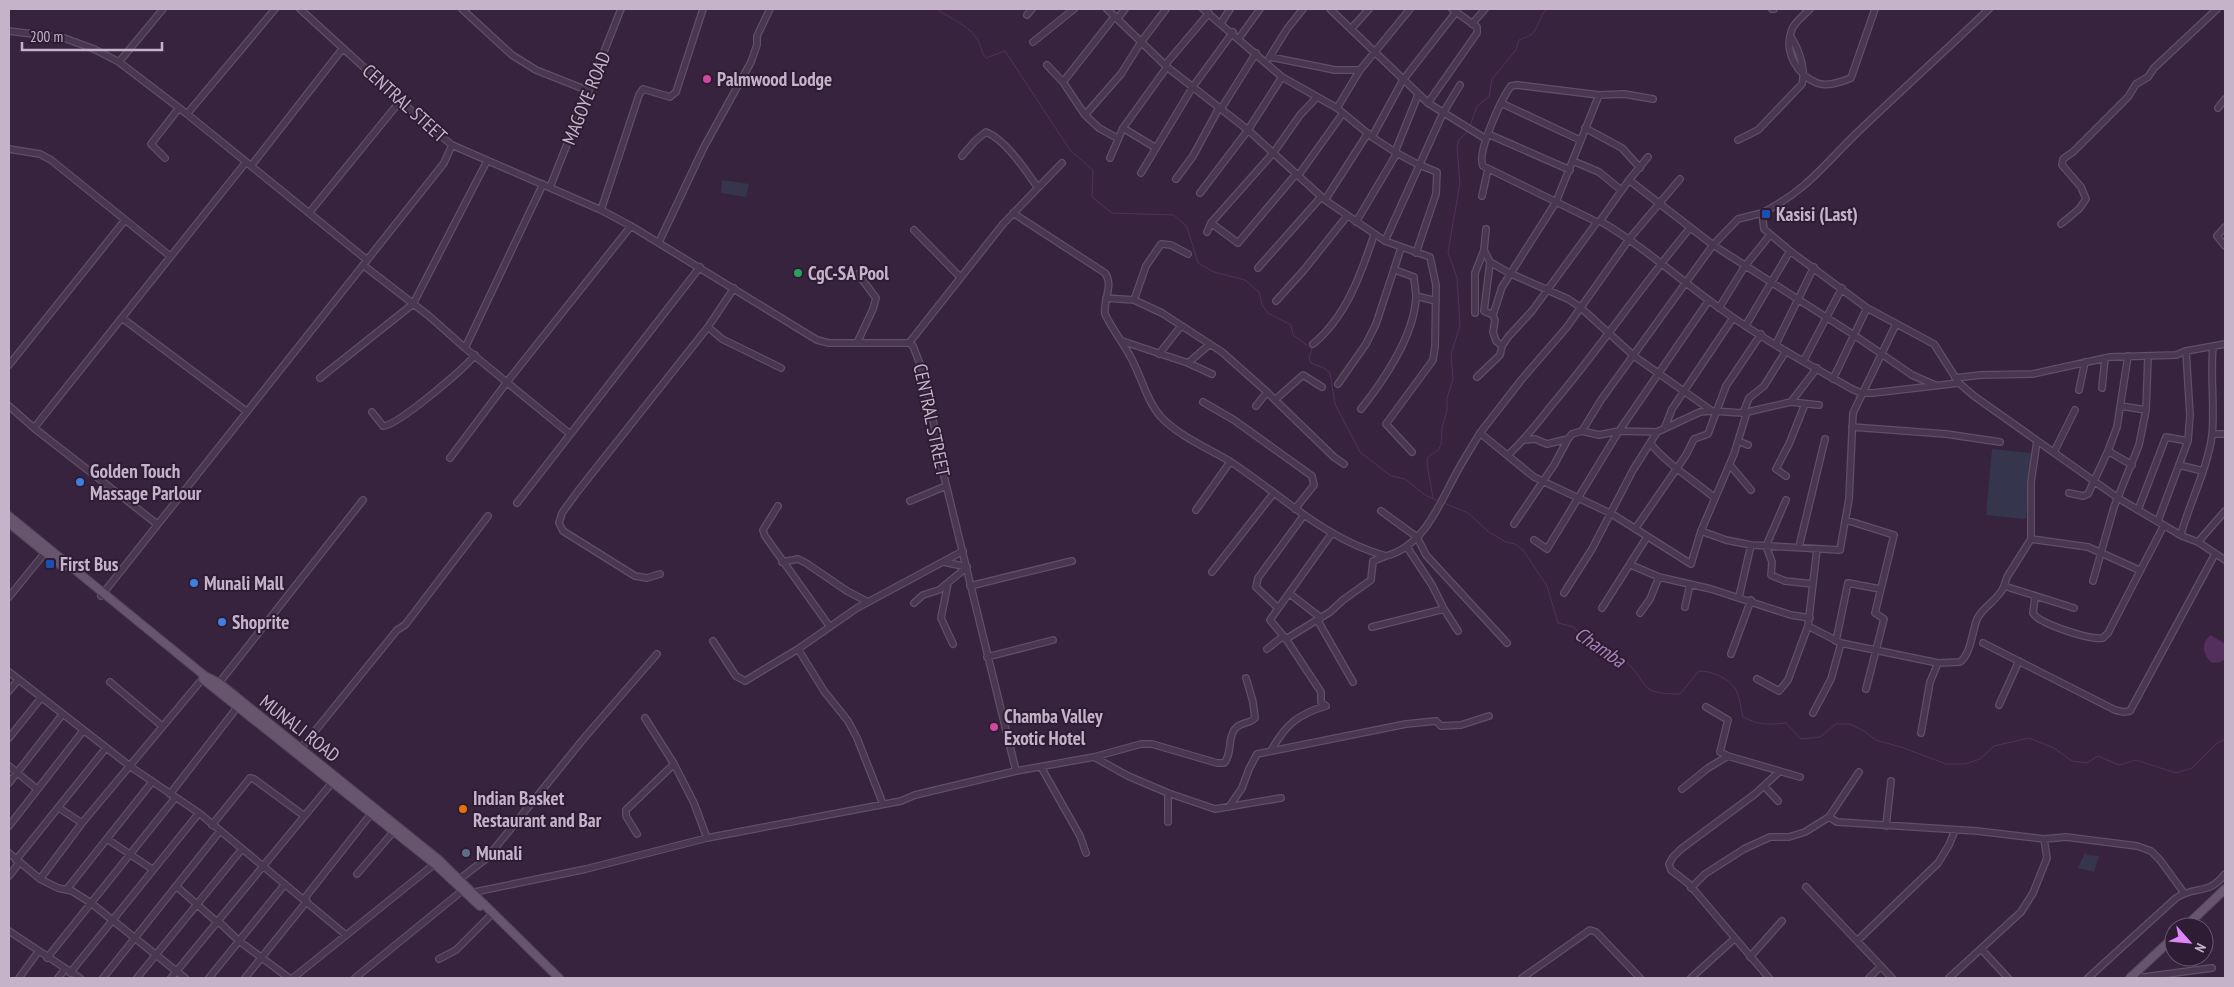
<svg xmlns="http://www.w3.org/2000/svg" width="2234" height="987" font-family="'PT Sans Narrow',sans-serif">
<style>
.green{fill:#36354e}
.water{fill:#522f5d}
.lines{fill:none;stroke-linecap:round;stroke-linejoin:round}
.stream{stroke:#522f5d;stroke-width:1}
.minor-casing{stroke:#604f66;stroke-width:8}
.major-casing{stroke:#514057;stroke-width:10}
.minor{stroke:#48374e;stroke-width:5.5}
.major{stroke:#67556e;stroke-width:8}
.hotel-dot{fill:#d1479c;stroke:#2d1c33;stroke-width:2}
.transit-dot{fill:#1a4fb4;stroke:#2d1c33;stroke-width:2}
.leisure-dot{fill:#2e9e5b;stroke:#2d1c33;stroke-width:2}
.shop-dot{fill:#3f7fe0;stroke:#2d1c33;stroke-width:2}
.food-dot{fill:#e8710a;stroke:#2d1c33;stroke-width:2}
.service-dot{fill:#5c6f8a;stroke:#2d1c33;stroke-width:2}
.labels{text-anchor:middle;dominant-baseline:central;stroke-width:4;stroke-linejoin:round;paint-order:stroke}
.poi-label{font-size:19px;font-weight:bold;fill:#c4b3c9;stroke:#2d1c33;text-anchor:start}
.street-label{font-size:19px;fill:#c4b3c9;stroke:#2d1c33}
.water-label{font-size:20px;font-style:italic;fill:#a880b6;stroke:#2d1c33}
</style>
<rect width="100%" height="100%" fill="#37233e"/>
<path class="green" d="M722 180 749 184 746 197 721 193Z
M1992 449 2032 453 2026 519 1986 515Z
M2086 851V855L2099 856 2094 872 2078 868Z"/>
<path class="water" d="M2211 635 2225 644V659L2221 662 2212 663C2203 655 2200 643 2211 635Z"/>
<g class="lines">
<path class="stream" d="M937 9C949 18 967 25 976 37 981 43 980 51 986 58L1005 51 1070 150 1093 170 1092 197 1112 213 1174 215 1187 227 1198 263 1214 272 1245 280 1259 292 1262 305 1268 313 1291 325 1293 335 1312 349 1309 358 1311 363 1324 368 1330 373 1335 404 1360 452 1391 476 1405 479 1425 495 1438 501
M1470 126 1477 106 1489 97 1492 79 1516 50 1519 40C1523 38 1528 37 1531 35 1539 28 1539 15 1547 9
M1433 498 1427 464 1428 457 1438 450 1441 445 1442 428 1447 410V398L1453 379 1451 355 1460 325 1457 278 1448 252 1460 183 1457 147 1459 140 1467 132
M1444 503 1468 513 1489 532 1506 542 1515 544 1523 550 1547 586 1558 623 1574 627 1580 634H1587C1600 643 1614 652 1626 662 1651 684 1636 694 1680 694L1699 671C1711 671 1730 678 1736 690 1740 698 1741 709 1743 717 1758 725 1769 725 1786 723L1801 739 1820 737 1836 724H1850L1864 731 1876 740 1904 748 1946 764H1965L1980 759 1994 746 2029 738 2054 748 2072 761 2087 763 2098 756 2119 765 2136 760 2176 773 2192 768 2216 744 2225 739"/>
<defs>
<path id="minor" d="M300 9 425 123 452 145 601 210 631 226 817 340 829 343H909L913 346 925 377 942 468 1016 771
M462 9 512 55 536 70 589 91
M1107 9 1167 67 1248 130 1325 200 1385 241 1430 257 1436 285 1435 347 1433 360 1386 424 1412 452
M1203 9 1282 77 1337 108 1372 137 1395 152 1417 164 1437 172 1436 194 1416 253
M1330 9 1428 103 1486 139
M1772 9H1774
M1810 9C1804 15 1795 22 1792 29 1783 51 1797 75 1817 83 1826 87 1842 82 1851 78L1875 9
M1989 9C1947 49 1903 89 1861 129 1825 163 1809 189 1762 213L1764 229 1790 251 1867 308 1934 344 1959 383 1974 396 2118 498 2182 536 2198 542 2225 560
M1027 15 1032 9
M1118 18 1125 9
M1221 23 1230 9
M1472 24 1485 9
M1351 29 1369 9
M9 31 64 38 94 49 119 62 187 114 367 260
M1239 38 1260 9
M1033 42 1074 9
M1270 57 1335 70H1360L1410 9
M1269 58 1287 29 1303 9
M119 62 163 9
M1047 65 1063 82 1085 115 1099 128 1117 138
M1165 65 1209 13
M1063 82 1115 16
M1428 103 1477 33V27L1452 9
M1501 103 1580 140
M1337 108 1360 70
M2218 108 2225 99
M1221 109 1256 53
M187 114 275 9
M1085 115 1121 74 1141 42 1166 9
M1123 128 1156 148
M1585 128 1622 148 1640 168
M1488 134 1570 170
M1372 137 1403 80 1456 12
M1738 140 1758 130 1802 84C1806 69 1799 50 1791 37
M9 149 40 154 51 160 170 256
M1395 152 1418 95
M962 156 975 141 986 132C1006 140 1026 171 1038 188
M165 158 151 144 179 108
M1110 158 1123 128 1167 67
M1573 161 1599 172 1621 190
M251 166 343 48
M1141 173 1192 88 1233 32
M1298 176 1343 113
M1176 179 1193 156 1219 108
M1680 179 1630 238 1567 327 1522 379 1480 433 1534 477 1612 514 1691 564 1701 531 1734 454 1747 412
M1629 180 1648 157
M550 187 621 9
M1200 193 1248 130 1282 77
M1482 196 1488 169
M1325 200 1368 133
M601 210 639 95 643 89 670 97 676 92 703 9
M309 213 401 100
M1013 213 1105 273C1114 285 1103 300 1105 314 1112 329 1122 341 1130 356 1141 375 1146 400 1161 417 1180 437 1208 448 1231 462 1281 495 1326 540 1386 556 1425 546 1440 502 1458 470 1465 457 1473 445 1480 433
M1600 221C1643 246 1680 280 1721 309 1762 339 1808 364 1852 389L1861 393H1873L1959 383
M1356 222 1397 153
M1597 222 1483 166C1476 153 1502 98 1511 86L1517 85 1599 95 1624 94 1653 99
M1211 223 1238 243 1296 174
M2061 224 2079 209 2086 199 2081 187 2062 165 2063 159 2073 152 2128 97 2136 84 2148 77 2154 68 2217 9
M2225 227 2217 236 2225 246
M1486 229 1484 250 1490 262 1509 273 1568 299 1580 307 1634 356 1712 411
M914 230 960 277
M1207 232 1211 223 1274 152 1300 115 1317 97
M1385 241 1443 113 1460 85
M659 242 704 147 751 62 757 45V36L770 9
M1490 262 1484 311 1493 315
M363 265 429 316 465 348 543 184
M1258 268 1321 197
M1416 296 1436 301
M1106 298 1134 300 1162 313 1222 352 1267 392
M1134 300 1146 266 1161 244 1171 245 1188 254
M1276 301 1304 270 1347 216
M1719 308 1745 266 1770 235
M1475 313V273L1484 250
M122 318 246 411
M1746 325 1790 251
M708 327 722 339 781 368
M1122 341 1188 363 1212 374
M857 343 873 309 876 298 858 274
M909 343 1003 224 1062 163
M1313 344C1346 317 1361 274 1374 235
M1776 344 1814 267
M1502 346 1496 341 1493 332 1495 320 1493 315 1502 287 1556 202 1599 95
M465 348 570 434
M1159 354 1181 326
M1804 360 1842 288
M1188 363 1210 344
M9 365 125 220
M1477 377 1500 355 1502 346 1508 337 1532 311 1597 222 1600 221 1629 180 1713 245 1854 335 1912 375 1935 385
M320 378 413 304 487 161
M1955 378 1981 375 2032 374 2110 357 2176 355 2186 351 2225 344
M1833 379 1867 308
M1338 384 1366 344 1376 324 1401 248
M2102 388 2105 358
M2079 390 2085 362
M1275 400 1334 457 1344 464
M1203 402 1234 420 1312 476 1314 485 1295 509
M1791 402 1819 405
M9 406 34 428 157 524
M1256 406 1267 392 1275 400 1303 375 1322 387
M2121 406 2146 410
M1361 409C1384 380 1415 334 1416 296 1416 290 1414 283 1414 277L1395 270
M372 412 383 426C397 426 464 369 475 355
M1743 413 1749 398 1764 386 1786 351
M1665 427 1672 409 1733 318
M1852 427 1946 434 2000 442
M34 428 246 162
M1582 431 1601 400 1713 245 1738 219 1762 213
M2212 434H2225
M1525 440 1535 439 1547 444 1568 439 1572 434 1582 431 1599 435 1619 431 1657 432
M1738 441 1748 445
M1650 443C1667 464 1693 480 1715 498
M2108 451 2132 465
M2054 452 2075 410
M1509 454C1527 438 1540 419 1556 400 1603 344 1643 284 1690 228
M450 458 507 382 631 226
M1730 465 1751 490
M2179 465 2203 471
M1786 476 1776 469 1789 444 1805 404
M2069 493 2083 496 2088 494 2108 451 2117 427 2128 356
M1786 500 1766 546 1772 562 1771 575 1785 581 1813 584
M910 501 946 486
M517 503 700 267
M778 506 763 530 765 536 830 627
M1196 510 1230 462
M2138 510 2166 437 2188 441
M1381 511 1417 537 1426 555 1507 643
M1846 520 1894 535 1875 613 1884 619 1866 689
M2158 521 2188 441 2190 415 2186 351
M1514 524 1554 465 1568 439
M1635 529 1686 455 1694 439 1708 434 1726 386 1761 334
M1701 531 1726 540 1751 545 1840 550 1849 499 1853 413 1896 324
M2181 534C2190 502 2208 467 2212 435 2215 406 2210 376 2213 347
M2031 539 2088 547 2139 570
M1534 540 1547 549 1619 431 1709 300
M2198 542 2225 511
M1799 547 1825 439
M782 562 798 559 806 563 847 591 868 602
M944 562 967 567
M1631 565 1659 577 1711 589 1791 615 1810 618
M1212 572 1273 494
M660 574 647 578 635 576 563 531 559 523 562 513 578 491 708 327 734 288
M2093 581 2114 507 2139 445 2146 410 2148 357
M948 583 941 618 953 644
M970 586 1072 561
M2004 586 2007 577 2031 539V482L2037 441
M1564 593 1592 549 1633 470 1657 432 1700 412 1712 411 1743 413 1791 402 1817 368
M1290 594 1321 618
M101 596 444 163 452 145
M9 597 47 550
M1739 597 1751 545
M2035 597 2033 613C2039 624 2090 640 2103 638L2108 633 2164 525
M914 603 923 595 939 590 967 567
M1685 607 1690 584
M1278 608 1256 587 1258 578 1304 515
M1602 608 1647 537
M1444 609 1458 631
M1640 613 1650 599 1659 577
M1318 621 1353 682
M1808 626 1841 643 1938 663 1960 662C1971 654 1972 632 1977 619 1983 606 1999 600 2004 586L2074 608
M1372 627 1444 609 1432 585 1407 547
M713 641 736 676 745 681 798 649
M1836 641 1848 583 1880 589
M1983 643 2115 710 2124 712 2130 711 2215 554
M1267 649 1282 637 1286 639 1330 612 1343 600 1371 580 1373 561 1386 556
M1731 654 1751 600
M987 657 1053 640
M9 672 131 767 199 813 346 935
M1757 679 1779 691 1788 680 1808 626 1817 549
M110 682 162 726
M219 683 363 500
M9 691 18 680
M1999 705 2019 661
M1706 707 1728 720 1720 752 1728 756
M1813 713 1831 679 1841 643
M645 718 674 764
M1921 733 1930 682 1938 663
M9 738 41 698
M1271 751C1285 725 1298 714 1326 706L1321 702V692L1286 639 1270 620 1332 533
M298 752 397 630 405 625 488 516
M1094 757 1141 744H1152L1217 763H1224C1233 753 1227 738 1235 729 1240 722 1250 724 1255 718L1253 702 1246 678
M9 766 37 789
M1041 767 1080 836 1086 853
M1859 772 1829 817 1837 822 1977 831 2044 839 2066 837 2137 846 2151 851 2160 860 2184 893
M9 783 62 715
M1765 787 1778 801
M1682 789 1708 768 1728 756 1800 777
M1168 793V822
M170 794 239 705
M883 804 857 738 848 721 824 691 798 649 857 608 963 551
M1229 807 1242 788 1249 769 1257 754 1406 724 1436 721 1441 726 1461 725 1489 716
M59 808 82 823
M212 825 250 778 254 779 303 815
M9 826 83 731
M1886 826 1891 781
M637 834 626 816V810L674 764 694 803 707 838
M107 839 152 869
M9 853 40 879 58 888 72 891 91 903 185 978
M16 860 106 748
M357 874 394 831
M9 876 19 863
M40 879 82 823 204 677
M457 881 487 858 585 737 657 654
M176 886 217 922
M1806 887 1892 978
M1691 888 1705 874 1744 849 1770 837H1789L1805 832 1829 817
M67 889 152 782
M470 893 586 869 707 838 901 801 915 795 1016 771 1094 757 1128 776 1168 793 1215 809 1281 798
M304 899 374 810
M218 921 239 941 289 978
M9 931 80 978
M1857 941 1938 863 1949 845 1955 830
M1982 950 2008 978
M1750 957 1782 921
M47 958 175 798
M439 959 456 950 490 916
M70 973 199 813
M2132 976 2144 977 2212 968
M19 978 38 952
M58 978 65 969
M103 978 220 831
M137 978 242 849
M171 978 335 779
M209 978 285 884
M245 978 307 901
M293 978 437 862
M355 978 463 890
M1522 978 1590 930 1596 932 1640 978
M1691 978 1734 939
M1769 978 1689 884 1671 870 1669 864 1673 857 1681 849 1755 794 1779 772
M1869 978 1881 966
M1949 978 2021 912 2033 893 2047 858 2044 839
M2088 978 2176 898C2196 885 2208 896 2225 874"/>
<path id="major" d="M9 516 205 676 219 683 439 860 559 978
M9 523 63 567
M203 679 435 864 480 906
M2185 927 2225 889
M2130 978 2174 937"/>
</defs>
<use href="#minor" class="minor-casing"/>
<use href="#major" class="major-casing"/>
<use href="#minor" class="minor"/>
<use href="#major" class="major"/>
</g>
<g class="hotel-dot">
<circle cx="707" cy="79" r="5"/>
<circle cx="994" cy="727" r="5"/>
</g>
<g class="transit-dot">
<rect x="1761" y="209" width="10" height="10" rx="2.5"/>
<rect x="45" y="559" width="10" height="10" rx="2.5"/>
</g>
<circle class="leisure-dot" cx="798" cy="273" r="5"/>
<g class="shop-dot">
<circle cx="80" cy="482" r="5"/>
<circle cx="194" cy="583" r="5"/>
<circle cx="222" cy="622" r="5"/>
</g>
<circle class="food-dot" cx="463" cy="809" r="5"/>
<circle class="service-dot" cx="466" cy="853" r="5"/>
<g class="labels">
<g class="poi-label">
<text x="717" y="79">Palmwood Lodge</text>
<text x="1776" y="214">Kasisi (Last)</text>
<text x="808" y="273">CgC-SA Pool</text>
<text x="90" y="471">Golden Touch<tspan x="90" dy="22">Massage Parlour</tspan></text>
<text x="60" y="564">First Bus</text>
<text x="204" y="583">Munali Mall</text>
<text x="232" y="622">Shoprite</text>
<text x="1004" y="716">Chamba Valley<tspan x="1004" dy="22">Exotic Hotel</tspan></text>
<text x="473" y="798">Indian Basket<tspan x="473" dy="22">Restaurant and Bar</tspan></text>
<text x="476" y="853">Munali</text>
</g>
<g class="street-label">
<text transform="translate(586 98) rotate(-68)">MAGOYE ROAD</text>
<text transform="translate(405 103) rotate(42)">CENTRAL STEET</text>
<text transform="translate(932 420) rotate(78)">CENTRAL STREET</text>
<text transform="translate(300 728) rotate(38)">MUNALI ROAD</text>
</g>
<g class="water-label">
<text transform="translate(1600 647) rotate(34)">Chamba</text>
</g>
</g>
<rect width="2234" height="987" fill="none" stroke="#c4b3c9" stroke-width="20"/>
<g transform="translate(2189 942) rotate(117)"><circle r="24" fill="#2d1c33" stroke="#69586f"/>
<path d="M0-4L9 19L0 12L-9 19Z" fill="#e185fb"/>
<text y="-8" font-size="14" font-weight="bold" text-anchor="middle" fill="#c4b3c9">N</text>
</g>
<path d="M22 42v8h140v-8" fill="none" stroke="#c4b3c9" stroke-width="2.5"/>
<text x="30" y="42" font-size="15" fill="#c4b3c9" stroke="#2d1c33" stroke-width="4" paint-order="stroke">200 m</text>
</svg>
